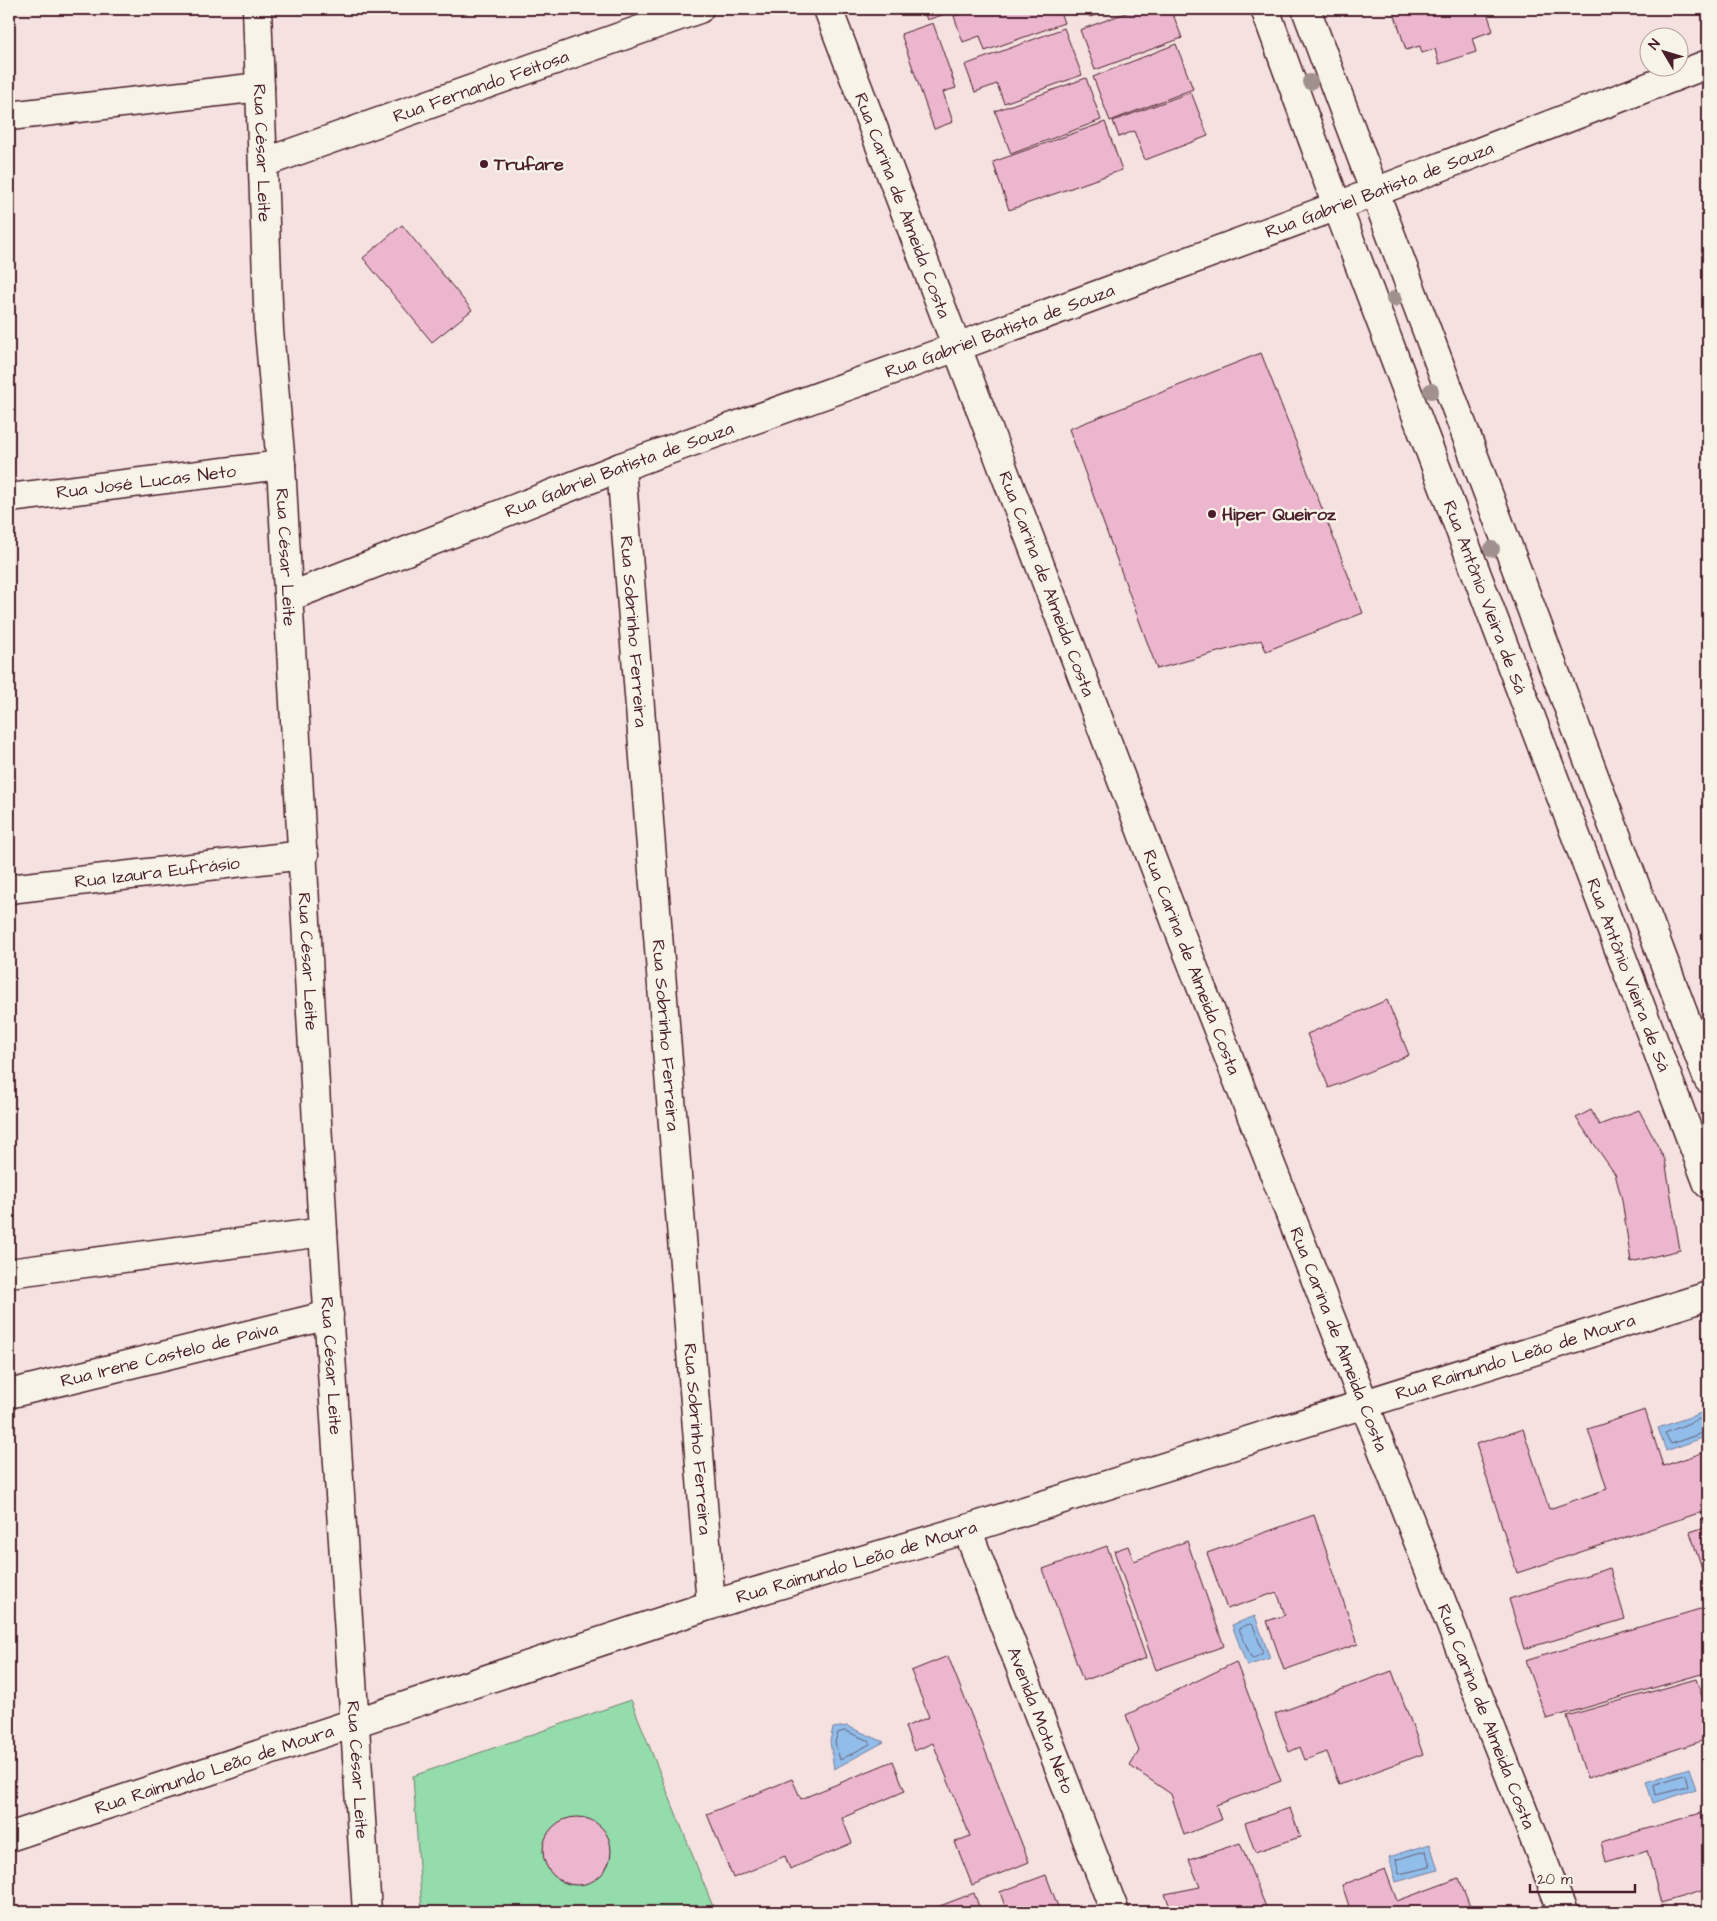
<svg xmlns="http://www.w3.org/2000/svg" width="1717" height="1921" font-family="'Architects Daughter',sans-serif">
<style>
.green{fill:#94dcac;stroke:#6f7e6c}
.water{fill:#91bdea;stroke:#757e9e}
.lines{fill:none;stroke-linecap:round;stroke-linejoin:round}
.shore{stroke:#665e77;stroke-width:1}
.building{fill:#ecb6cf;stroke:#4a1f2b}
.street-casing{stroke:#4a1f2b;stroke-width:31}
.street{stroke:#f7f3e8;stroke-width:28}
.tree{fill:#a0908e}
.poi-dot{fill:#4a1f2b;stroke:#f7f3e8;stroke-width:2}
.labels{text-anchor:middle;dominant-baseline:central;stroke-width:5;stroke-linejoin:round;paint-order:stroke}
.street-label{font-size:18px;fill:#4a1f2b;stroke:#f7f3e8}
.poi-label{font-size:18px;font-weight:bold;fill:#4a1f2b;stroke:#f7f3e8;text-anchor:start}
</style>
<rect width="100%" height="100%" fill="#f4e1e0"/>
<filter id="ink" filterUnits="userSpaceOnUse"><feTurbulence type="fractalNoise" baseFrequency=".02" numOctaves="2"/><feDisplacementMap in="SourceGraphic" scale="10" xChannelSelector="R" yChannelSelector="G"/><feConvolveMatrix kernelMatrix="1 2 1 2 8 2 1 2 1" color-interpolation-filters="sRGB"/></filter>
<g filter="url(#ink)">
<path class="green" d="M631 1700 715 1912H422L413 1776Z"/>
<path class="water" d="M1704 1412 1708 1424V1436L1666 1451 1658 1428Z
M1255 1616 1270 1658 1247 1666 1232 1625Z
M847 1726 884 1742 834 1769 830 1741 833 1728Z
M1689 1768 1696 1789 1653 1803 1646 1782Z
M1430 1844 1438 1870 1396 1882 1389 1857Z"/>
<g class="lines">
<path class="shore" d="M1708 1422 1699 1419 1665 1433 1671 1444 1708 1431
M1250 1624 1253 1625 1263 1653 1252 1659 1239 1629Z
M846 1731 869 1741 870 1744 840 1760 835 1742 838 1733Z
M1685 1775 1688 1787 1656 1795 1654 1785Z
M1426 1851 1430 1867 1399 1874 1396 1860Z"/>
</g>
<path class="building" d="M923 9H960L927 20Z
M975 9H1059L1064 23 985 51 980 36 963 42 954 16Z
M1087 9H1114L1090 17Z
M1136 9H1171L1182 38 1095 70 1080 30Z
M1393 9H1486L1493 31 1472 38 1476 52 1439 64 1435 49 1422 53 1420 46 1406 50Z
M933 23 956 88 943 92 953 122 934 129 901 34Z
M1064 28 1082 75 1004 103 997 84 975 92 965 65Z
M1176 44 1193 89 1110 121 1093 77Z
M1086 78 1101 120 1011 154 995 111Z
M1191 92 1208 136 1145 160 1134 131 1119 137 1113 121Z
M1105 122 1122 170 1009 210 993 162Z
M402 225 472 310 432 342 363 258Z
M1261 353 1363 613 1266 651 1261 640 1157 669 1069 429Z
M1387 1000 1409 1055 1329 1088 1307 1034Z
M1591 1110 1599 1125 1639 1110 1665 1160 1680 1250 1631 1262 1622 1200 1615 1174 1576 1118Z
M1645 1410 1663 1466 1708 1451V1510L1517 1573 1476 1444 1523 1429 1549 1509 1607 1489 1588 1429Z
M1314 1515 1358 1644 1284 1670 1267 1621 1285 1615 1277 1592 1227 1609 1207 1553Z
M1708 1526V1588L1690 1532Z
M1187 1541 1224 1646 1156 1670 1114 1551 1128 1546 1134 1561Z
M1107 1546 1146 1658 1083 1681 1043 1569Z
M1610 1568 1625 1619 1524 1649 1509 1599Z
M1700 1609 1708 1614V1672L1547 1719 1525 1661Z
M948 1656 1029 1862 972 1885 955 1842 970 1836 933 1743 914 1751 905 1727 929 1717 911 1671Z
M1236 1662 1281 1781 1216 1805 1221 1820 1184 1835 1171 1794 1130 1766 1139 1751 1126 1715Z
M1392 1671 1423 1754 1339 1785 1327 1752 1305 1760 1300 1747 1289 1752 1275 1714Z
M1696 1679 1708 1713V1739L1587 1778 1567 1716Z
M893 1761 905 1791 842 1818 852 1843 790 1869 785 1856 733 1878 707 1814 792 1779 801 1799Z
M1290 1808 1300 1837 1255 1852 1245 1823Z
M1708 1811V1889L1661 1903 1647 1850 1606 1862 1601 1842Z
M543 1851a34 34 0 1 1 68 0a34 34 0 1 1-68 0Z
M1240 1843 1268 1912H1172L1165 1894 1200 1887 1189 1860Z
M1385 1869 1397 1901 1459 1878 1472 1912H1351L1342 1885Z
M1046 1875 1060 1912H1007L1000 1892Z
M974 1893 981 1912H924Z"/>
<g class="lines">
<defs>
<g id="street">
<path id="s1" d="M257 9 269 330 281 465 323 1232 367 1912"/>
<path id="s2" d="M828 9 1177 925 1563 1912"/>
<path id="s3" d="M1265 9 1337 206 1708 1184"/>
<path d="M1306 9 1708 1079"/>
<path d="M9 116 260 87"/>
<path id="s4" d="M263 163 699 9"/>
<path id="s5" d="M621 467 711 1605"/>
<path id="s6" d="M9 498 281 465"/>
<path id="s7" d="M289 597 621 467 957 347 1375 192 1708 64"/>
<path id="s8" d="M9 889 304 855"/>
<path d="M9 1273 323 1232"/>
<path id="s9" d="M9 1394 329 1315"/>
<path id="s10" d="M967 1529 1115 1912"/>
<path id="s11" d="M9 1837 711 1605 967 1529 1708 1296"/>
</g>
</defs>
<use href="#street" class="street-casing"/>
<use href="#street" class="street"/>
</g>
<g class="tree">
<circle cx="1310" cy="82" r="8"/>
<circle cx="1394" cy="299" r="8"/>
<circle cx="1431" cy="391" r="8"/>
<circle cx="1492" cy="549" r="8"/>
</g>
</g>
<g class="poi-dot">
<circle cx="484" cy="164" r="5"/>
<circle cx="1212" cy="514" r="5"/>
</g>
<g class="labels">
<g class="street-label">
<text stroke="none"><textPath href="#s4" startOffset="231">Rua Fernando Feitosa</textPath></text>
<text stroke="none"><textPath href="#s1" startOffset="144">Rua César Leite</textPath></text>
<text stroke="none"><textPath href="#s7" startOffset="1164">Rua Gabriel Batista de Souza</textPath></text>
<text stroke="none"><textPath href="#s2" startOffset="210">Rua Carina de Almeida Costa</textPath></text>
<text stroke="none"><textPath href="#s7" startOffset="759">Rua Gabriel Batista de Souza</textPath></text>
<text stroke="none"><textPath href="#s7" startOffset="354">Rua Gabriel Batista de Souza</textPath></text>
<text stroke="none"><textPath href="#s6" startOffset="138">Rua José Lucas Neto</textPath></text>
<text stroke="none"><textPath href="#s1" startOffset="549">Rua César Leite</textPath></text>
<text stroke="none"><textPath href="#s2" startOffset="615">Rua Carina de Almeida Costa</textPath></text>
<text stroke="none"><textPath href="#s3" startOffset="628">Rua Antônio Vieira de Sá</textPath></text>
<text stroke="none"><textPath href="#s5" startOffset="165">Rua Sobrinho Ferreira</textPath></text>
<text stroke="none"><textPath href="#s8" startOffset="149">Rua Izaura Eufrásio</textPath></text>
<text stroke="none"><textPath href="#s1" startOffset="954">Rua César Leite</textPath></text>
<text stroke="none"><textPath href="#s2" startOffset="1020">Rua Carina de Almeida Costa</textPath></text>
<text stroke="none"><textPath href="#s3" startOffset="1032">Rua Antônio Vieira de Sá</textPath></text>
<text stroke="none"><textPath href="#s5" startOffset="570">Rua Sobrinho Ferreira</textPath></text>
<text stroke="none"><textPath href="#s2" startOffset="1425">Rua Carina de Almeida Costa</textPath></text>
<text stroke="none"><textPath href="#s9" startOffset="165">Rua Irene Castelo de Paiva</textPath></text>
<text stroke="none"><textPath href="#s11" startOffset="1581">Rua Raimundo Leão de Moura</textPath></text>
<text stroke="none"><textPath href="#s1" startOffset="1359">Rua César Leite</textPath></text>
<text stroke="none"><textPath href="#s5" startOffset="975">Rua Sobrinho Ferreira</textPath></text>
<text stroke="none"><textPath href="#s11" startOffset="891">Rua Raimundo Leão de Moura</textPath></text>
<text stroke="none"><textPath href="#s2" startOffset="1830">Rua Carina de Almeida Costa</textPath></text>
<text stroke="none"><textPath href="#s10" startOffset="205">Avenida Mota Neto</textPath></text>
<text stroke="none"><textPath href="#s11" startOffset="216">Rua Raimundo Leão de Moura</textPath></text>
<text stroke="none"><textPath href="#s1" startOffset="1764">Rua César Leite</textPath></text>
</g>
<g class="poi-label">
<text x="494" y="164">Trufare</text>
<text x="1222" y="514">Hiper Queiroz</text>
</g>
</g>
<rect width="1717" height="1921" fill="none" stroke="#f7f3e8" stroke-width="30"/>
<rect x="15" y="15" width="1687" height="1891" fill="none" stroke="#4a1f2b" stroke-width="2" filter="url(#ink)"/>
<g transform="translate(1664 52) rotate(308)"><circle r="24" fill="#f7f3e8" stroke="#b29e9c"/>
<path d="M0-4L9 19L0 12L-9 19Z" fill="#4a1f2b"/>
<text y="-8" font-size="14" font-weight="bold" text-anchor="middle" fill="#4a1f2b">N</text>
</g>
<path d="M1530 1884v8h105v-8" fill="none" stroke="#4a1f2b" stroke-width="2.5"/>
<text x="1537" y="1884" font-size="15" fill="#4a1f2b" stroke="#f7f3e8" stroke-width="4" paint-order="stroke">20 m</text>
</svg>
